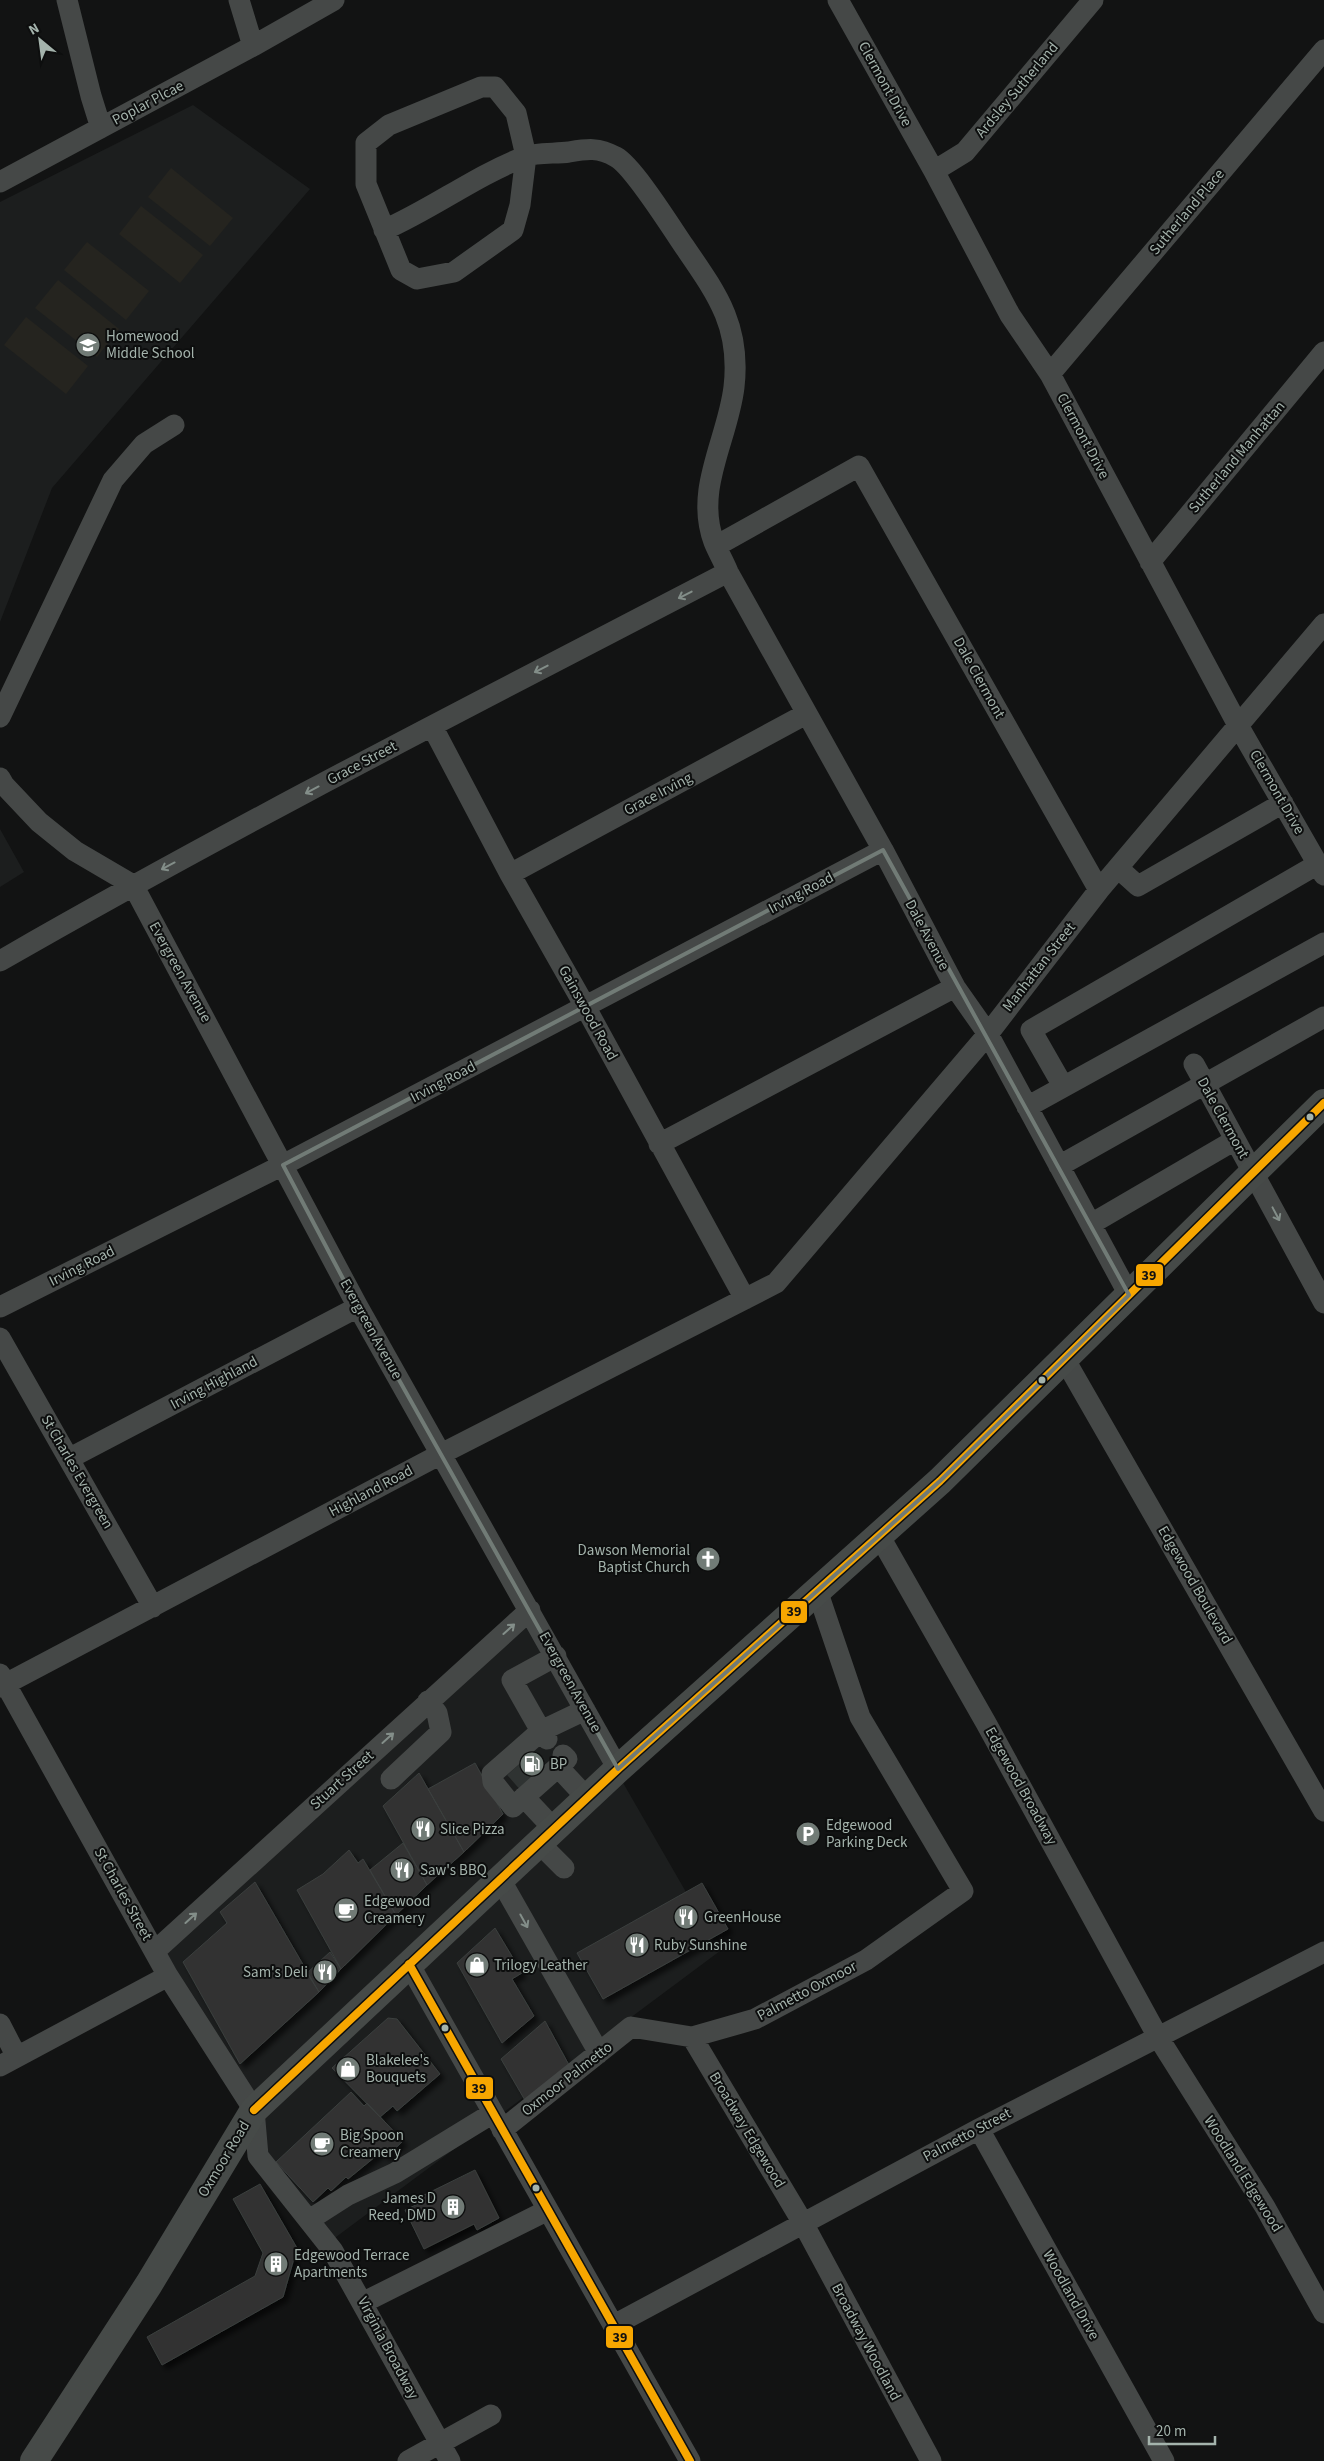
<svg xmlns="http://www.w3.org/2000/svg" width="1324" height="2461" font-family="'Source Sans 3',sans-serif">
<style>
.built{fill:#1c1e1e}
.green{fill:#25241f}
.building{fill:#313332;stroke:#3b3f3e;filter:url(#shadow)}
.lines{fill:none;stroke-linecap:round;stroke-linejoin:round}
.minor-tunnel{stroke:#2f3332;stroke-width:21;stroke-dasharray:21 11;stroke-linecap:butt}
.minor{stroke:#454847;stroke-width:21}
.major{stroke:#464a48;stroke-width:28}
.bus-1-casing{stroke:#0d0e0e;stroke-width:11}
.bus-1{stroke:#f7a600;stroke-width:8}
.oneway{stroke:#838e89}
.marked{fill:none;stroke:#717b76;stroke-width:4;stroke-linejoin:round}
.bus-dot{fill:#a4b3ac;stroke:#0d0e0e;stroke-width:2}
.labels{text-anchor:middle;dominant-baseline:central;stroke-width:4;stroke-linejoin:round;paint-order:stroke}
.street-label{font-size:15px;fill:#a4b3ac;stroke:#0d0e0e}
.poi-label{font-size:15px;fill:#a4b3ac;stroke:#0d0e0e;text-anchor:start}
.line-badge{stroke:#0d0e0e;stroke-width:2}
.pale-badge-label{font-size:14px;text-anchor:middle;font-weight:bold;fill:#111}
</style>
<defs>
<filter id="shadow"><feDropShadow dx="4.5" dy="4.5" stdDeviation="2.5" flood-color="#0009"/></filter>
</defs>
<rect width="100%" height="100%" fill="#121313"/>
<path class="built" d="M193 105 310 189 52 488 0 622V202Z
M0 829 24 872 0 887Z
M528 1618 720 1951 332 2240 263 2153 163 1953Z"/>
<path class="green" d="M171 168 233 218 210 246 148 197Z
M141 206 203 255 180 283 119 234Z
M87 242 149 291 126 320 64 270Z
M58 280 119 329 97 357 35 308Z
M26 317 88 366 66 394 4 345Z"/>
<path class="building" d="M475 1763 503 1814 464 1852 428 1789Z
M419 1773 464 1852 427 1885 383 1806Z
M403 1843 427 1885 396 1915 370 1870Z
M349 1850 358 1863 363 1859 396 1915 341 1969 297 1890 323 1874Z
M255 1882 319 1992 240 2064 183 1962 227 1923 220 1912Z
M702 1883 728 1929 603 1999 577 1953Z
M495 1928 522 1973 512 1979 534 2016 502 2043 457 1963Z
M330 1952 341 1969 319 1992 307 1973Z
M388 2018 397 2019 440 2074 397 2111 393 2106 380 2117 332 2068Z
M545 2021 569 2065 526 2102 501 2059Z
M351 2092 364 2106 367 2103 403 2141 386 2157 381 2152 348 2179 346 2177 331 2191 328 2188 313 2202 276 2162Z
M475 2170 499 2218 477 2230 474 2224 424 2249 405 2210 420 2203 418 2198Z
M260 2184 297 2248 283 2297 162 2365 147 2337 255 2276 263 2253 233 2199Z"/>
<g class="lines">
<path class="minor-tunnel" d="M515 1768 530 1785"/>
<path class="minor" d="M67 0 91 96 101 128
M239 0 253 46
M838 0 934 171 1010 315 1050 374 1239 727 1324 875
M481 87H495L516 113 526 156 520 205 513 230 454 272 417 279 401 270 366 184V143L389 125Z
M934 171 965 152 1093 0
M0 182 253 46 334 0
M384 230C432 209 475 176 524 157 537 152 555 154 569 152 587 149 598 147 616 157 633 166 671 227 684 246 717 294 741 326 734 387 728 439 694 489 714 542 718 552 724 562 728 572L883 850 955 987 988 1034 1129 1295
M1050 374 1324 50
M716 546 859 466 1099 890
M1150 562 1324 352
M0 717 113 480 144 444 174 425
M432 726 510 874 586 1008 745 1299
M0 778 4 785 39 822 75 851 133 885
M1118 868 1138 886 1283 803
M510 874 806 714
M133 885 358 1307 618 1769
M0 961C238 824 484 699 728 572
M1194 1064 1324 1303
M1063 1086 1031 1030 1318 864
M1027 1107 1324 943
M659 1144 955 987
M1059 1166 1324 1017
M1091 1224 1235 1140
M0 1307 283 1165 883 850
M0 1338 153 1607
M1065 1360 1324 1811
M70 1458 358 1307
M880 1537 986 1723 1158 2037 1265 2207 1324 2313
M556 1656 512 1680 541 1731 492 1774 493 1782 513 1807 567 1759 563 1755
M0 1674 168 1976 254 2110 258 2156 333 2251 450 2461
M0 1687 441 1454 776 1283 988 1034 1099 890 1324 624
M547 1739 541 1731 585 1710
M558 1767 587 1798
M391 1779 441 1732 437 1713 428 1701
M524 1797 554 1829
M539 1843 564 1868
M500 1879 599 2053
M155 1951 530 1610
M409 1964 690 2461
M0 2024 17 2057
M692 2037 803 2223 931 2461
M0 2066 168 1976
M979 2129 1164 2461
M502 2130 631 2027 692 2037 755 2019 866 1960 963 1891 860 1717 818 1593
M309 2220 348 2195 395 2173 493 2113
M364 2302 548 2210
M614 2325 979 2129 1324 1952
M408 2461 491 2415"/>
<path class="major" d="M34 2461 149 2284 254 2110 618 1769 940 1481 1324 1103"/>
<defs>
<path id="bus-1" d="M409 1964 690 2461
M254 2110 618 1769 940 1481 1324 1103"/>
</defs>
<use href="#bus-1" class="bus-1-casing"/>
<use href="#bus-1" class="bus-1"/>
</g>
<defs><path id="oneway-shaft" d="M-6 0H5M1.5-3L5.5 0L1.5 3" fill="none" stroke-width="1.6" stroke-linecap="round" stroke-linejoin="round" transform="scale(1.25)"/></defs>
<g class="oneway">
<use href="#oneway-shaft" transform="translate(685 595) rotate(153)"/>
<use href="#oneway-shaft" transform="translate(541 669) rotate(153)"/>
<use href="#oneway-shaft" transform="translate(312 790) rotate(152)"/>
<use href="#oneway-shaft" transform="translate(168 866) rotate(152)"/>
<use href="#oneway-shaft" transform="translate(1276 1214) rotate(62)"/>
<use href="#oneway-shaft" transform="translate(509 1629) rotate(-42)"/>
<use href="#oneway-shaft" transform="translate(388 1738) rotate(-42)"/>
<use href="#oneway-shaft" transform="translate(191 1918) rotate(-42)"/>
<use href="#oneway-shaft" transform="translate(524 1921) rotate(61)"/>
</g>
<path class="marked" d="M883 850 1129 1295 940 1481 618 1769 358 1307 283 1165Z"/>
<defs>
<symbol id="school-disc" viewBox="-11 -11 22 22"><circle r="9.5" fill="#717b76" stroke="#0d0e0e"/><path d="M0-5L7-2L0 1L-7-2ZM-4 1L0 2.5L4 1V4Q0 6-4 4Z" fill="#fff"/></symbol>
<symbol id="church-disc" viewBox="-11 -11 22 22"><circle r="9.5" fill="#717b76" stroke="#0d0e0e"/><path d="M-1.2-6h2.4v3.5h3.3v2.4h-3.3V6h-2.4V-.1h-3.3v-2.4h3.3Z" fill="#fff"/></symbol>
<symbol id="fuel-disc" viewBox="-11 -11 22 22"><circle r="9.5" fill="#717b76" stroke="#0d0e0e"/><path d="M-5.5-6h7V0h2V4h1.3V-2.5L3-4.5l.8-.8L6-3V5H2.5V1h-1V6h-7ZM-4.2-4.7v3.2H.2V-4.7Z" fill="#fff"/></symbol>
<symbol id="restaurant-disc" viewBox="-11 -11 22 22"><circle r="9.5" fill="#717b76" stroke="#0d0e0e"/><path d="M-5-6h1v4h1v-4h1v4h1v-4h1v5L-1.5 .5V6h-2V.5L-5-1ZM5-6V6H3V1.5H1.5Q1.5-4 5-6Z" fill="#fff"/></symbol>
<symbol id="parking-disc" viewBox="-11 -11 22 22"><circle r="9.5" fill="#717b76" stroke="#0d0e0e"/><path d="M-3.5-5.5H1a3.5 3.5 0 0 1 0 7H-1V5.5H-3.5ZM-1-3.4V-.6H.8a1.4 1.4 0 0 0 0-2.8Z" fill="#fff"/></symbol>
<symbol id="cafe-disc" viewBox="-11 -11 22 22"><circle r="9.5" fill="#717b76" stroke="#0d0e0e"/><path d="M-5.5-4.5H6V0H3Q3 3.5 0 3.5H-2.5Q-5.5 3.5-5.5 0ZM3-3.2v2h1.7v-2ZM-6 4.5H4V6H-6Z" fill="#fff"/></symbol>
<symbol id="shop-disc" viewBox="-11 -11 22 22"><circle r="9.5" fill="#717b76" stroke="#0d0e0e"/><path d="M-5-2.5h2.3a2.7 3.5 0 0 1 5.4 0H5L5.5 6h-11ZM-1.5-2.5h3a1.5 2.3 0 0 0-3 0Z" fill="#fff"/></symbol>
<symbol id="building-disc" viewBox="-11 -11 22 22"><circle r="9.5" fill="#717b76" stroke="#0d0e0e"/><path d="M-4-6H4V6H1V3H-1V6H-4ZM-2.5-4.3h1.7v1.8h-1.7ZM.8-4.3h1.7v1.8H.8ZM-2.5-1h1.7V.8h-1.7ZM.8-1h1.7V.8H.8Z" fill="#fff"/></symbol>
</defs>
<g fill-rule="evenodd">
<use href="#school-disc" x="74" y="331" width="28" height="28"/>
<use href="#church-disc" x="694" y="1545" width="28" height="28"/>
<use href="#fuel-disc" x="518" y="1750" width="28" height="28"/>
<use href="#restaurant-disc" x="409" y="1815" width="28" height="28"/>
<use href="#parking-disc" x="794" y="1820" width="28" height="28"/>
<use href="#restaurant-disc" x="388" y="1856" width="28" height="28"/>
<use href="#cafe-disc" x="332" y="1896" width="28" height="28"/>
<use href="#restaurant-disc" x="672" y="1903" width="28" height="28"/>
<use href="#restaurant-disc" x="623" y="1931" width="28" height="28"/>
<use href="#shop-disc" x="463" y="1951" width="28" height="28"/>
<use href="#restaurant-disc" x="311" y="1958" width="28" height="28"/>
<use href="#shop-disc" x="334" y="2055" width="28" height="28"/>
<use href="#cafe-disc" x="308" y="2130" width="28" height="28"/>
<use href="#building-disc" x="439" y="2193" width="28" height="28"/>
<use href="#building-disc" x="262" y="2250" width="28" height="28"/>
</g>
<g class="bus-dot">
<circle cx="1310" cy="1117" r="4.5"/>
<circle cx="1042" cy="1380" r="4.5"/>
<circle cx="445" cy="2028" r="4.5"/>
<circle cx="536" cy="2188" r="4.5"/>
</g>
<g class="labels">
<g class="street-label">
<text transform="translate(885 84) rotate(61)">Clermont Drive</text>
<text transform="translate(1017 90) rotate(-50)">Ardsley Sutherland</text>
<text transform="translate(148 103) rotate(-28)">Poplar Plcae</text>
<text transform="translate(1187 212) rotate(-50)">Sutherland Place</text>
<text transform="translate(1083 436) rotate(62)">Clermont Drive</text>
<text transform="translate(1237 457) rotate(-50)">Sutherland Manhattan</text>
<text transform="translate(979 678) rotate(61)">Dale Clermont</text>
<text transform="translate(362 763) rotate(-28)">Grace Street</text>
<text transform="translate(1277 792) rotate(60)">Clermont Drive</text>
<text transform="translate(658 794) rotate(-28)">Grace Irving</text>
<text transform="translate(801 893) rotate(-28)">Irving Road</text>
<text transform="translate(927 935) rotate(62)">Dale Avenue</text>
<text transform="translate(1039 967) rotate(-52)">Manhattan Street</text>
<text transform="translate(180 972) rotate(61)">Evergreen Avenue</text>
<text transform="translate(588 1013) rotate(61)">Gainswood Road</text>
<text transform="translate(443 1082) rotate(-28)">Irving Road</text>
<text transform="translate(1223 1118) rotate(61)">Dale Clermont</text>
<text transform="translate(82 1266) rotate(-27)">Irving Road</text>
<text transform="translate(371 1329) rotate(61)">Evergreen Avenue</text>
<text transform="translate(214 1383) rotate(-28)">Irving Highland</text>
<text transform="translate(77 1472) rotate(60)">St Charles Evergreen</text>
<text transform="translate(371 1491) rotate(-28)">Highland Road</text>
<text transform="translate(1195 1585) rotate(60)">Edgewood Boulevard</text>
<text transform="translate(570 1682) rotate(61)">Evergreen Avenue</text>
<text transform="translate(342 1780) rotate(-42)">Stuart Street</text>
<text transform="translate(1021 1786) rotate(61)">Edgewood Broadway</text>
<text transform="translate(123 1894) rotate(61)">St Charles Street</text>
<text transform="translate(807 1991) rotate(-28)">Palmetto Oxmoor</text>
<text transform="translate(567 2079) rotate(-38)">Oxmoor Palmetto</text>
<text transform="translate(747 2130) rotate(59)">Broadway Edgewood</text>
<text transform="translate(967 2135) rotate(-28)">Palmetto Street</text>
<text transform="translate(224 2159) rotate(-59)">Oxmoor Road</text>
<text transform="translate(1243 2174) rotate(58)">Woodland Edgewood</text>
<text transform="translate(1071 2295) rotate(61)">Woodland Drive</text>
<text transform="translate(866 2342) rotate(62)">Broadway Woodland</text>
<text transform="translate(388 2348) rotate(62)">Virginia Broadway</text>
</g>
<g class="poi-label">
<text x="106" y="336">Homewood<tspan x="106" dy="17">Middle School</tspan></text>
<text x="690" y="1550" text-anchor="end">Dawson Memorial<tspan x="690" dy="17">Baptist Church</tspan></text>
<text x="550" y="1764">BP</text>
<text x="826" y="1825">Edgewood<tspan x="826" dy="17">Parking Deck</tspan></text>
<text x="440" y="1829">Slice Pizza</text>
<text x="420" y="1870">Saw's BBQ</text>
<text x="364" y="1901">Edgewood<tspan x="364" dy="17">Creamery</tspan></text>
<text x="704" y="1917">GreenHouse</text>
<text x="654" y="1945">Ruby Sunshine</text>
<text x="494" y="1965">Trilogy Leather</text>
<text x="308" y="1972" text-anchor="end">Sam's Deli</text>
<text x="366" y="2060">Blakelee's<tspan x="366" dy="17">Bouquets</tspan></text>
<text x="340" y="2135">Big Spoon<tspan x="340" dy="17">Creamery</tspan></text>
<text x="436" y="2198" text-anchor="end">James D<tspan x="436" dy="17">Reed, DMD</tspan></text>
<text x="294" y="2255">Edgewood Terrace<tspan x="294" dy="17">Apartments</tspan></text>
</g>
</g>
<g class="line-badge">
<rect x="1135" y="1263" width="29" height="24" rx="5" fill="#f7a600"/>
<rect x="780" y="1600" width="28" height="24" rx="5" fill="#f7a600"/>
<rect x="465" y="2076" width="29" height="24" rx="5" fill="#f7a600"/>
<rect x="605" y="2325" width="29" height="24" rx="5" fill="#f7a600"/>
</g>
<g class="pale-badge-label">
<text x="1149" y="1280">39</text>
<text x="794" y="1616">39</text>
<text x="479" y="2093">39</text>
<text x="620" y="2342">39</text>
</g>
<g transform="translate(40 40) rotate(331)" stroke="#0d0e0e" stroke-width="4" paint-order="stroke">
<path d="M0-4L9 19L0 12L-9 19Z" fill="#a4b3ac"/>
<text y="-8" font-size="14" font-weight="bold" text-anchor="middle" fill="#a4b3ac">N</text>
</g>
<path d="M1149 2436v8h66v-8" fill="none" stroke="#a4b3ac" stroke-width="2.5"/>
<text x="1156" y="2436" font-size="15" fill="#a4b3ac" stroke="#0d0e0e" stroke-width="4" paint-order="stroke">20 m</text>
</svg>
